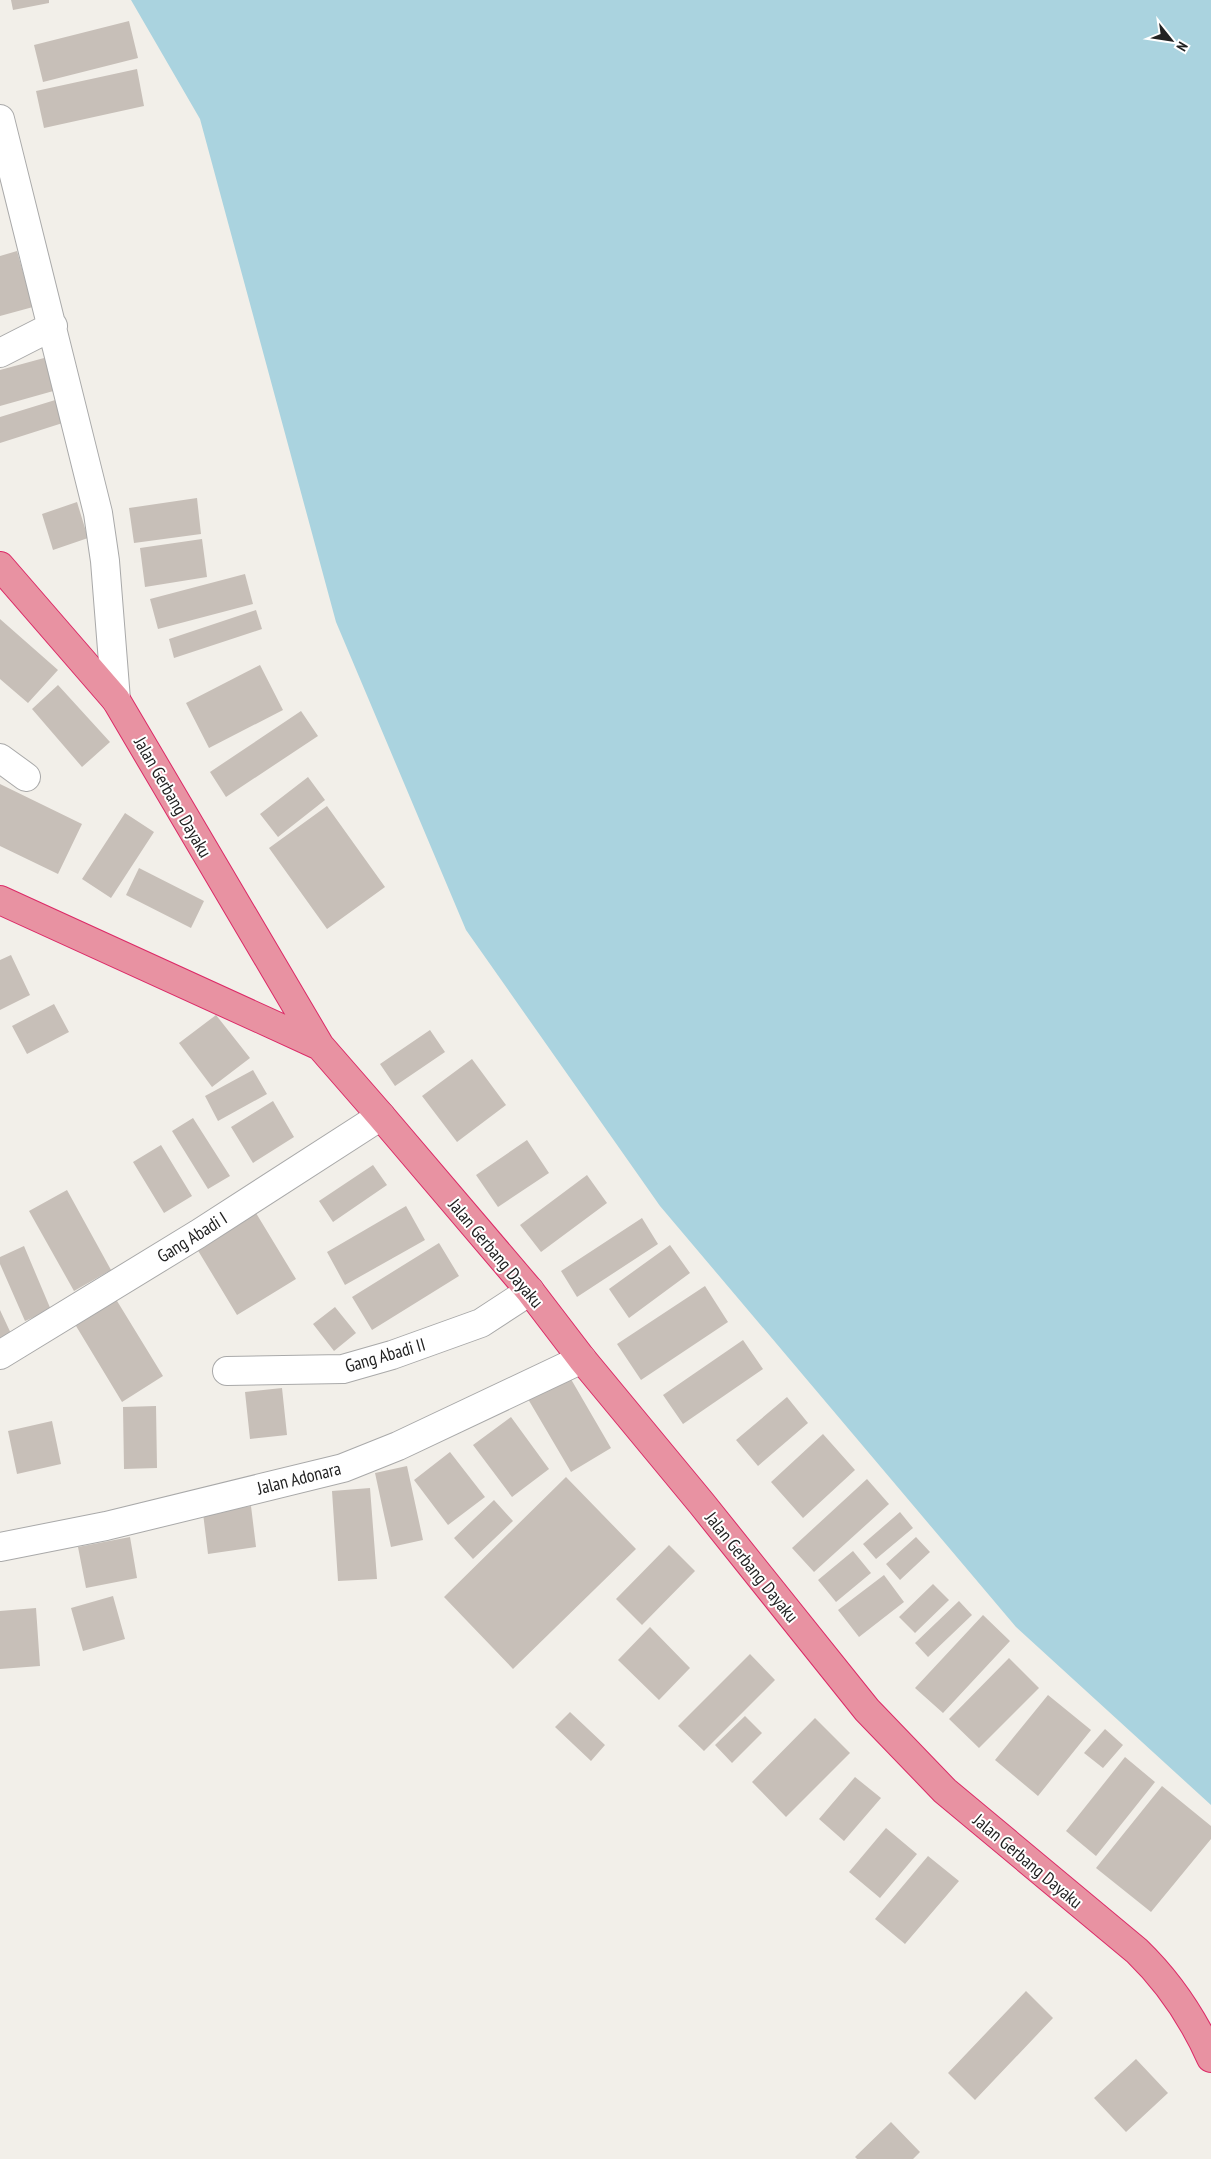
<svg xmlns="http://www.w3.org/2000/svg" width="1211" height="2159" font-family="'PT Sans Narrow',sans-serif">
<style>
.water{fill:#aad3df}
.building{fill:#c7bfb8}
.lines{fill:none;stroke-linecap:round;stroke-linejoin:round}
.street-casing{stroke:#a9a9a9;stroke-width:30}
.highway-casing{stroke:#dc2a67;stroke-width:30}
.street{stroke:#fff;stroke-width:28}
.highway{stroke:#e892a2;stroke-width:28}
.labels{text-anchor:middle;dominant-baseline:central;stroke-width:4;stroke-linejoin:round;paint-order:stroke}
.street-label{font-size:18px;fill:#222;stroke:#fff}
</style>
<rect width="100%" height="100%" fill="#f2efe9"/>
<path class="water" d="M131 0H1211V1805L1016 1627 660 1206 466 930 336 622 200 119Z"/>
<path class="building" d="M11 0H49V3L13 10Z
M129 21 138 58 43 82 34 45Z
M137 69 144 106 44 128 36 91Z
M17 251 33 307 0 316V256Z
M55 355 64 388 0 406V370Z
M65 397 72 420 0 443V417Z
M197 498 201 534 134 543 129 508Z
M77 502 88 538 53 550 42 514Z
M202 539 207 577 145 587 140 548Z
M245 574 253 604 158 629 150 599Z
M256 610 262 629 174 658 169 639Z
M0 619 58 670 28 703 0 679Z
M260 665 283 710 209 748 186 703Z
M58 685 110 742 82 767 32 709Z
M301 711 318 736 226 797 210 772Z
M308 777 325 800 278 837 260 814Z
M0 784 82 824 58 874 0 846Z
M327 806 385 887 327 929 269 848Z
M125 813 154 832 111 898 82 879Z
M139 868 204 901 191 928 126 895Z
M11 955 30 995 0 1010V960Z
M54 1004 69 1032 27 1054 12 1026Z
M216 1015 250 1058 212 1087 179 1043Z
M430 1030 445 1052 395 1086 380 1064Z
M472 1059 506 1105 457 1142 422 1096Z
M253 1070 267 1094 218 1121 205 1096Z
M273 1101 294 1137 253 1163 231 1127Z
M193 1118 230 1176 208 1189 172 1131Z
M527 1140 549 1173 498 1207 476 1175Z
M161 1145 192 1196 164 1213 133 1162Z
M373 1165 387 1185 333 1222 319 1201Z
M587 1175 607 1203 541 1252 520 1225Z
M67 1190 111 1270 74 1291 29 1211Z
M406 1206 425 1240 345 1285 327 1252Z
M253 1208 296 1279 237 1315 194 1244Z
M642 1218 658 1244 577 1297 561 1271Z
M439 1243 459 1276 372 1330 352 1297Z
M670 1245 690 1273 629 1318 609 1289Z
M24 1246 51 1310 25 1321 0 1264V1257Z
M705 1286 728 1322 641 1380 617 1344Z
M114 1296 163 1376 122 1402 73 1321Z
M335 1307 356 1333 334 1351 313 1324Z
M0 1310 14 1340 0 1347Z
M743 1340 763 1369 683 1424 663 1395Z
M568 1374 611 1448 571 1472 528 1399Z
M282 1388 287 1435 250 1439 245 1392Z
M787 1397 808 1423 758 1466 736 1440Z
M156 1406 157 1468 124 1469 123 1407Z
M511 1417 549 1469 512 1497 473 1445Z
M52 1421 61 1464 17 1474 8 1431Z
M823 1434 855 1470 803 1518 771 1482Z
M450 1452 485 1497 448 1525 414 1480Z
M407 1466 423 1540 391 1547 375 1473Z
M566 1477 636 1549 513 1669 444 1597Z
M867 1479 889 1504 814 1572 792 1548Z
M370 1488 377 1579 338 1581 332 1491Z
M494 1500 513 1521 473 1559 454 1538Z
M251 1506 256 1547 208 1554 203 1513Z
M900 1512 913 1528 876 1559 863 1544Z
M130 1537 137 1578 86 1588 78 1547Z
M916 1537 930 1552 900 1580 886 1564Z
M669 1545 695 1571 642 1625 616 1599Z
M853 1551 871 1573 836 1602 818 1580Z
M884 1575 904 1602 859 1637 838 1610Z
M933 1584 949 1600 915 1633 899 1617Z
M113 1596 125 1639 83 1651 71 1608Z
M959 1601 972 1615 928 1657 915 1643Z
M36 1608 40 1666 0 1669V1611Z
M983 1615 1010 1641 943 1713 915 1688Z
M650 1627 690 1668 659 1700 618 1660Z
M750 1654 775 1680 704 1751 678 1726Z
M1009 1658 1039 1688 979 1748 949 1719Z
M1048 1695 1091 1730 1038 1796 995 1760Z
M570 1712 605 1745 591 1761 555 1727Z
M745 1716 762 1733 732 1763 715 1745Z
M815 1718 850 1753 786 1817 752 1782Z
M1105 1729 1123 1745 1103 1768 1084 1753Z
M1125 1757 1155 1782 1096 1856 1066 1831Z
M855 1777 881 1798 844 1841 819 1819Z
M1162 1786 1211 1826V1839L1151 1912 1096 1868Z
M886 1828 917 1854 880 1898 849 1872Z
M928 1856 959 1881 905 1944 875 1919Z
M1026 1991 1053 2018 975 2100 948 2073Z
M1136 2059 1168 2093 1126 2132 1094 2098Z
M891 2122 920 2152 913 2159H857L855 2157Z"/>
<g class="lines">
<defs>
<path id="street" d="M0 119 98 513 105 561 116 700
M0 353 53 326
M0 758 26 777
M0 1355 198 1234 381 1116
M227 1371 343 1369 392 1355 481 1323 530 1291
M0 1547 106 1526 343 1468 398 1446 582 1359"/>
<path id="highway" d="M0 566 116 700 320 1046 381 1116 530 1291 582 1359 702 1504 867 1710 945 1791 1137 1951C1168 1981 1193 2018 1211 2058
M0 900 320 1046"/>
</defs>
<use href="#street" class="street-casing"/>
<use href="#highway" class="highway-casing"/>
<use href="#street" class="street"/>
<use href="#highway" class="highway"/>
</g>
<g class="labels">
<g class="street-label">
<text transform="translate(173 797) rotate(60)">Jalan Gerbang Dayaku</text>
<text transform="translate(192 1237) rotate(-32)">Gang Abadi I</text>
<text transform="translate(496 1253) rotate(50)">Jalan Gerbang Dayaku</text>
<text transform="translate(385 1355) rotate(-16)">Gang Abadi II</text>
<text transform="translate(299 1478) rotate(-14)">Jalan Adonara</text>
<text transform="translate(752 1567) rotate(51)">Jalan Gerbang Dayaku</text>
<text transform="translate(1028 1861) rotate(40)">Jalan Gerbang Dayaku</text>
</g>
</g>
<g transform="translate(1171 40) rotate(120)" stroke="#ffffff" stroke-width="4" paint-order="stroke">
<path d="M0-4L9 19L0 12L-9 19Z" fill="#222222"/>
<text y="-8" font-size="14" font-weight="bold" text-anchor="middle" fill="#222222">N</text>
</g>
</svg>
